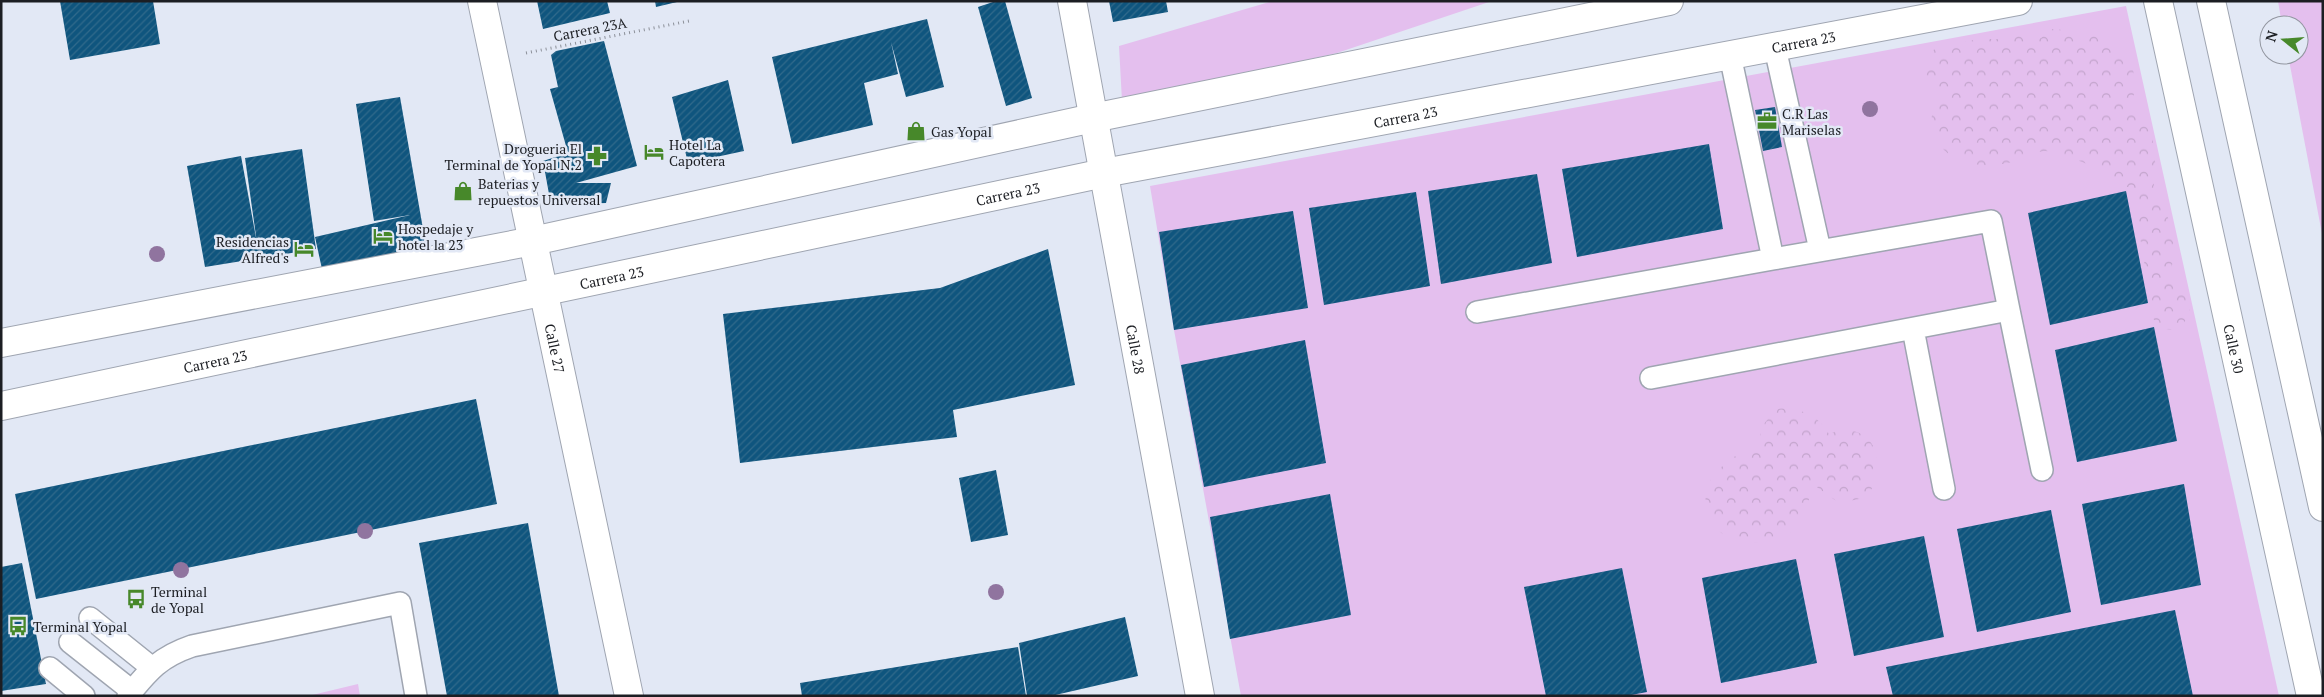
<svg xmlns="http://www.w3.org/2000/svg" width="2324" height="697" font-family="'PT Serif',serif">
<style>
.green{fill:#e4bfee}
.forest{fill:url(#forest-crowns)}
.building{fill:url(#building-hatch)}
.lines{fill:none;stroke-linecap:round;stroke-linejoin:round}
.service-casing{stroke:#9fa5b1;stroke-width:24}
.minor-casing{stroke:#9fa5b1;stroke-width:30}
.tertiary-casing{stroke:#9fa5b1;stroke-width:30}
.secondary-casing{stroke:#9fa5b1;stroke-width:30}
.path{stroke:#8c9099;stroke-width:3;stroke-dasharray:1 4;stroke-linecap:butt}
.service{stroke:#fff;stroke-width:21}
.minor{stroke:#fff;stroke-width:28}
.tertiary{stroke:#fff;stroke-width:28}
.secondary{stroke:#fff;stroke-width:28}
.tree{fill:#90749f}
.labels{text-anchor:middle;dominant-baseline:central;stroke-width:5;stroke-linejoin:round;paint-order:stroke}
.street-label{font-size:14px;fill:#1c1e23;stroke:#e2e8f5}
.poi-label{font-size:14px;fill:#1c1e23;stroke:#e2e8f5;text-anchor:start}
</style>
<defs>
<pattern id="forest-crowns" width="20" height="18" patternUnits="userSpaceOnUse" patternTransform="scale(1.25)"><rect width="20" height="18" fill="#e4bfee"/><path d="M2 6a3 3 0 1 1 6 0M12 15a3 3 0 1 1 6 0" fill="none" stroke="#c3a4cc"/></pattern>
<pattern id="building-hatch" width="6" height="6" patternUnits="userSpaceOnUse" patternTransform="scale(1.25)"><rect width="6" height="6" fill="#0f557e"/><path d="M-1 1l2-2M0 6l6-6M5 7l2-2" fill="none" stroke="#316a8b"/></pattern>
</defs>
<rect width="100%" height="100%" fill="#e2e8f5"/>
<path class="green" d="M1273 1H1492L1337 53 1122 101 1119 46Z
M2278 1H2323V239L2288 55H2299V25H2282Z
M2126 6 2279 696H1241L1174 330 1150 186Z
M358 684 360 696H308Z"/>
<path class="forest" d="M2051 29C2070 30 2105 35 2121 47 2128 52 2131 62 2133 70 2136 80 2132 96 2135 104 2138 110 2143 114 2146 120 2156 143 2157 167 2153 191 2167 208 2175 233 2174 255 2173 264 2170 268 2172 277 2174 290 2200 296 2185 321 2174 338 2152 328 2151 310 2150 300 2154 292 2157 284 2145 277 2139 262 2150 250 2144 247 2141 245 2140 238L2145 231 2137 225V220L2141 214C2134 205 2130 199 2132 187H2114L2106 179 2100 169C2086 164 2059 152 2045 151 2037 151 2031 157 2024 159 1992 169 1951 170 1935 137 1927 121 1933 108 1942 94L1932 89 1923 79 1926 61 1935 48 1979 39H1999L2014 32 2030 34 2041 38Z
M1791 408C1808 413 1819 417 1829 434 1837 430 1842 430 1852 431 1876 434 1883 465 1874 485 1872 490 1867 494 1864 498L1839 503 1814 485C1809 499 1802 524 1790 533 1787 536 1780 537 1776 538 1765 542 1750 545 1738 542 1714 536 1697 503 1710 481 1722 462 1739 453 1758 443L1763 425 1776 409Z"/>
<path class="building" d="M60 1H153L160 44 70 60Z
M537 1H607L610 13 543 29Z
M655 1H677V2L656 7Z
M996 1H1005L1032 98 1006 106 978 7Z
M1109 1H1166L1168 12 1113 22Z
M927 19 944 87 906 97 891 42 898 74 864 83 873 125 792 144 772 57Z
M604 41 637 166 576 183H611L606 203 551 205 543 161 568 153 550 89 558 87 551 55 556 51Z
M728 80 744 151 688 163 672 97Z
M400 97 426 246 322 269 315 237 410 215 374 221 356 104Z
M1775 107 1782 147 1763 151 1755 110Z
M1709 144 1723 229 1577 257 1562 169Z
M302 149 316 249 205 267 187 166 241 156 257 243 245 158Z
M1537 174 1552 263 1441 284 1428 191Z
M2126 191 2148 303 2050 325 2028 213Z
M1416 192 1430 286 1324 305 1309 208Z
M1293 211 1308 308 1174 330 1159 232Z
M1048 249 1075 385 953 410 957 437 740 463 723 314 940 288Z
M2154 327 2177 441 2077 462 2055 350Z
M1305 340 1326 463 1204 487 1181 365Z
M476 399 497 504 36 599 15 494Z
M996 470 1008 535 971 542 959 478Z
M2184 484 2201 585 2101 605 2082 504Z
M1330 494 1351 615 1230 639 1210 517Z
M2051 510 2071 612 1977 632 1957 529Z
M528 523 559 696H447L419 543Z
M1924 536 1944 637 1854 656 1834 554Z
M1796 559 1817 663 1721 683 1702 578Z
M22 563 46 684 1 691V567Z
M1622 568 1647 692 1626 696H1546L1524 587Z
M2175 610 2193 696H1893L1886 667Z
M1125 617 1138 676 1051 696H1027L1019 643Z
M1018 647 1026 696H802L800 683Z"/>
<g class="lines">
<defs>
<path id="service" d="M1775 48 1820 250
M2009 310 2042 470
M1477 312 1773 259
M1913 329 1944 489
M1651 378 2009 310 1991 221 1773 259 1730 55
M90 618 151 667
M70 642 132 691
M50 668 84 696
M128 696C149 670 160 657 192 646L400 603 416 696"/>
<g id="minor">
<path id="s1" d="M482 1 629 696"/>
<path id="s2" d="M1072 1 1200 696"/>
</g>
<g id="tertiary">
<path d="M1 343 533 241 1093 118 1669 1"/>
<path id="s3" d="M1 406 1104 173 2018 1"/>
</g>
<g id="secondary">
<path id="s4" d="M2158 1 2311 696"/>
<path d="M2211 1 2323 507"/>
</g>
</defs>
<use href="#service" class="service-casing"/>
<use href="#minor" class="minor-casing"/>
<use href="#tertiary" class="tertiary-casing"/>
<use href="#secondary" class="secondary-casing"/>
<path class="path" d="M526 53 689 21"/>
<use href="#service" class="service"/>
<use href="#minor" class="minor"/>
<use href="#tertiary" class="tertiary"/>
<use href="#secondary" class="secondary"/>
</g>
<g class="tree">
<circle cx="1870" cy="109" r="8"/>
<circle cx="157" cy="254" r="8"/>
<circle cx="365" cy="531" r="8"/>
<circle cx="181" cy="570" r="8"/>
<circle cx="996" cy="592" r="8"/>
</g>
<defs>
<symbol id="office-bare" viewBox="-9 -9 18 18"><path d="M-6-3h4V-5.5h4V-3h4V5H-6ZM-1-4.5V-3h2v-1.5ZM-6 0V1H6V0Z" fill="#47882a" stroke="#e2e8f5" stroke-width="2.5" paint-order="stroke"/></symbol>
<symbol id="shop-bare" viewBox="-9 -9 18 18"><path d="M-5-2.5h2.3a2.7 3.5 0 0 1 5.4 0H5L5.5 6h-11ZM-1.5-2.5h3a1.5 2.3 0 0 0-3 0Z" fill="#47882a" stroke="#e2e8f5" stroke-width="2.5" paint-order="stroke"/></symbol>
<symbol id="hotel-bare" viewBox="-9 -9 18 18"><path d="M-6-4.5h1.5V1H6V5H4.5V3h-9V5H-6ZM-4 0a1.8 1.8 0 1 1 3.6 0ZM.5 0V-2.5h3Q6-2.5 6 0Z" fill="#47882a" stroke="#e2e8f5" stroke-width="2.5" paint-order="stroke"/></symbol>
<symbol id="pharmacy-bare" viewBox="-9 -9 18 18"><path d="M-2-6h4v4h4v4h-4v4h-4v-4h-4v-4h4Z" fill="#47882a" stroke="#e2e8f5" stroke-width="2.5" paint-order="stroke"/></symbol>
<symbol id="bus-bare" viewBox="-9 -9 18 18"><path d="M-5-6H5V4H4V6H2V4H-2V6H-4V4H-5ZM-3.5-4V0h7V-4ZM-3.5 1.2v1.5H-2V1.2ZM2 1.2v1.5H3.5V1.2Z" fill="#47882a" stroke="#e2e8f5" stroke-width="2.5" paint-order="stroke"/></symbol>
</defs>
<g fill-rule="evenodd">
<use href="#office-bare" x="1753" y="107" width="28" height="28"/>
<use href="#shop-bare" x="902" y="117" width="28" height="28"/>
<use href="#hotel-bare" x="640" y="138" width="28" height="28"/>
<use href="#pharmacy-bare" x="583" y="142" width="28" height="28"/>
<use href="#shop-bare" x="449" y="177" width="28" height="28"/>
<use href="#hotel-bare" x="369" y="222" width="28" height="28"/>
<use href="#hotel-bare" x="290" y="235" width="28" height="28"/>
<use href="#bus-bare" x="122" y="585" width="28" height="28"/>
<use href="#bus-bare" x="4" y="612" width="28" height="28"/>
</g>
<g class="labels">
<g class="street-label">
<text transform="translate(590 29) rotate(-11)">Carrera 23A</text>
<text stroke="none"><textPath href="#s3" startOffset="1839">Carrera 23</textPath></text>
<text stroke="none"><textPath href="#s3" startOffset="1434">Carrera 23</textPath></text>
<text stroke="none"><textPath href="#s3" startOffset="1029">Carrera 23</textPath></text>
<text stroke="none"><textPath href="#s3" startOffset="624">Carrera 23</textPath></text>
<text stroke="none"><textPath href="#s1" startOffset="355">Calle 27</textPath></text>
<text stroke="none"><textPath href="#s2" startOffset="354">Calle 28</textPath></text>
<text stroke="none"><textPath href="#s4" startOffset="356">Calle 30</textPath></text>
<text stroke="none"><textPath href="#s3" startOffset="219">Carrera 23</textPath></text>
</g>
<g class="poi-label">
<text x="1782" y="113">C.R Las<tspan x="1782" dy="16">Mariselas</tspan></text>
<text x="931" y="131">Gas Yopal</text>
<text x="669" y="144">Hotel La<tspan x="669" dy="16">Capotera</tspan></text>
<text x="582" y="148" text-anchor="end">Drogueria El<tspan x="582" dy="16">Terminal de Yopal N.2</tspan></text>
<text x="478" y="183">Baterias y<tspan x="478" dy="16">repuestos Universal</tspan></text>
<text x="398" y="228">Hospedaje y<tspan x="398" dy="16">hotel la 23</tspan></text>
<text x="289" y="241" text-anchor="end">Residencias<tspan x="289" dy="16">Alfred's</tspan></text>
<text x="151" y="591">Terminal<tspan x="151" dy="16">de Yopal</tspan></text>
<text x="33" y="626">Terminal Yopal</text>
</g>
</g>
<rect width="2324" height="697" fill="none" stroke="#1c1e23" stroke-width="5"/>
<g transform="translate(2284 40) rotate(287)"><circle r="24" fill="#e2e8f5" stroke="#9397a1"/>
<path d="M0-4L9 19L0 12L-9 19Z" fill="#47882a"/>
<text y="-8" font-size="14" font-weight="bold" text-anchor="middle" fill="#1c1e23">N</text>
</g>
</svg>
